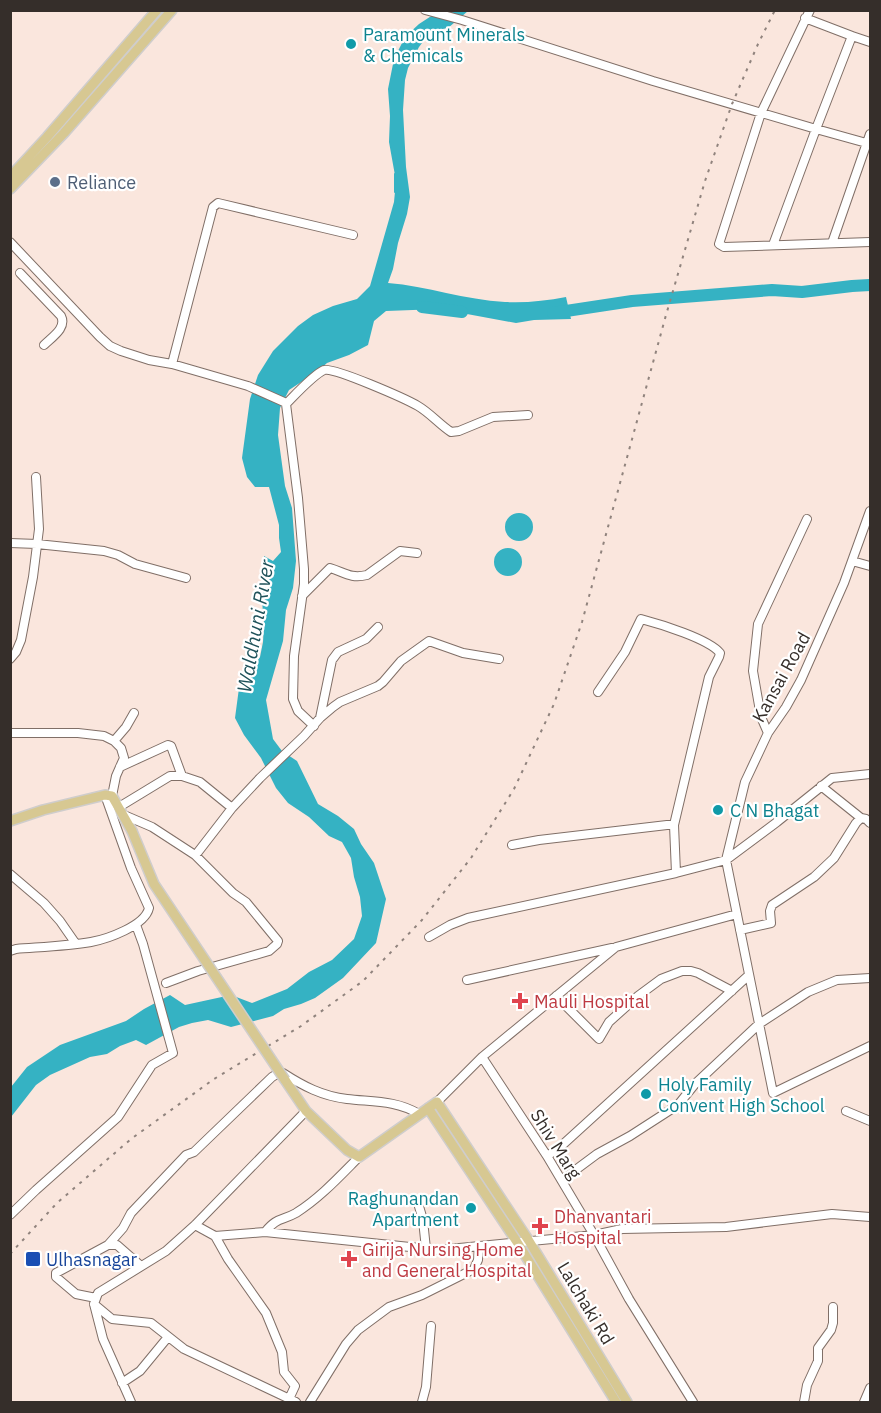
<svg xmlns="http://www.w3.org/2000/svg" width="881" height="1413" font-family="'IBM Plex Sans',sans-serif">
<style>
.water{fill:#35b2c3}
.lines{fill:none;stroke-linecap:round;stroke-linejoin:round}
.stream{stroke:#35b2c3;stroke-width:2}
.river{stroke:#35b2c3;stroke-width:12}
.minor-casing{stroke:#806f67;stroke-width:10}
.major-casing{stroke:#cfcdcc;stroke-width:12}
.minor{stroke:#fff;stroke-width:8}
.major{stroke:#d7c892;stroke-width:9}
.rail{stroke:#90837d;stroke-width:2;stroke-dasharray:3 6;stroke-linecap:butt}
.major-bridge-casing{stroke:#cfcdcc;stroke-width:12;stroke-linecap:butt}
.major-bridge{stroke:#d7c892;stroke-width:9}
.culture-dot{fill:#0f9aa8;stroke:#fff;stroke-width:2}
.service-dot{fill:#5c6f8a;stroke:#fff;stroke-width:2}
.health-dot{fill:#e0444e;stroke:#fff;stroke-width:2}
.transit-dot{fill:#1a4fb4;stroke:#fff;stroke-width:2}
.labels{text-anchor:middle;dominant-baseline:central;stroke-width:4.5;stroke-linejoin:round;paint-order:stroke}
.culture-label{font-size:18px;fill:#0d838f;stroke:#fff;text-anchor:start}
.service-label{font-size:18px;fill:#4e5e75;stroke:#fff;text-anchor:start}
.street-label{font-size:18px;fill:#352e2a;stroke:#fff}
.health-label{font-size:18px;fill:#be3a42;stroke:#fff;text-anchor:start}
.transit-label{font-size:18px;fill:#164399;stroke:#fff;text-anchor:start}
.water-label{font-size:20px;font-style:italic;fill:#1f525a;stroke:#fff}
</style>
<rect width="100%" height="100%" fill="#fae6dd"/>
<path class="water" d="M439 11H468L448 28 431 31 419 47 408 68 405 80 403 110 406 167 410 197 407 214 398 243 393 269 388 283C427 286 465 300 505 302 525 303 546 301 566 297L571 319 534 320 516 323 440 309 386 311 374 321 368 345 349 355 327 363 318 371 289 390 280 408 278 435 285 486 292 508 296 561 293 588 286 610 283 641 266 700 273 739 282 751 297 761 318 804 338 816 354 829 361 844 374 863 386 899 376 943 343 978 315 998 301 1004 284 1009 273 1016 231 1027 208 1020 192 1023 179 1027 146 1045 136 1040 120 1046 107 1054 90 1057 50 1075 36 1085 11 1117V1087L27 1067 60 1045 126 1021 144 1009 170 995 185 1005 231 995 252 1003 287 989 309 972 332 960 354 939 362 916 360 897 354 877 351 858 342 842 329 836 309 817 288 803 276 788 261 758 244 735 235 718 239 688 260 657 263 642 264 623 262 601 266 579 264 556 273 561 281 552 279 538V525L269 487H255L247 477 242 458 250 399 258 375 273 351 298 326 313 315 333 306 357 299 370 286 394 202 396 181 389 142 390 116 388 89 394 59 405 37 419 24Z
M505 527a14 14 0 1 1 28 0a14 14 0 1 1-28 0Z
M494 562a14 14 0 1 1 28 0a14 14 0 1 1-28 0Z"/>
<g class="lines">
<path class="stream" d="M425 39 436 29
M395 174V192"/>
<path class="river" d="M422 307 462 312
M553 313 632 301 772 290 802 292 852 286 870 285"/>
<defs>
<path id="minor" d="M425 10 462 20 653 81 816 129 870 144
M810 10 761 113 719 244 724 247 870 242
M805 18 852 36 870 42
M10 242 100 337 110 346 121 351 149 360 172 364 248 386 284 402 286 404 298 498 304 569V584L294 656 293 699 298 711 314 726
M832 243 870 134
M773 245 816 129 852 36
M20 273 61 316C67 328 52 337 44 345
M172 364 213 207 218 203 353 235
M286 404C295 395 313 375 324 370 334 367 406 399 418 406 430 413 439 424 451 432L459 431 493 417 528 415
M870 511 844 583 801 680 786 707 768 733 745 782 726 860 773 1093 870 1046
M10 543 37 544 104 551 118 555 135 564 186 578
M852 561 870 566
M302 596 330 568C344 572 350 579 367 575L400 551 417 553
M10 659 16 652 21 640 33 577 39 529 36 477
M598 692 625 652 641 619C660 624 709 639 720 653L719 657 709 677 674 825 676 873
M320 718 332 660 338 652 366 639 378 627
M10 733H78L104 736 114 741 121 748 124 758 116 776 112 796
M768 733 761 717 753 671 758 624 807 519
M114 741 126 727 134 713
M120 767 168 745 171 746 182 776 200 782 232 808
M821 786 861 818 866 819 870 823
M119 807 170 776H182
M124 815 152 827 195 855 198 852 232 808 260 778 304 736 320 718 333 707 340 702 378 686 383 682 401 661 429 641 463 653 499 659
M512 845 539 840 667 825H674
M10 874 44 903 60 921 76 944
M740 930 771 923 770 911 772 905 814 877 834 858 856 823 861 818
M429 937 450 925 468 918 676 873 726 860 777 822 832 778 870 774
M10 951 16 949C41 947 67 946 91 942 107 939 145 926 149 908L131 868 105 795
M467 980 612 948
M166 983 198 971 269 951 277 944 278 941 246 902 233 893 195 855
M556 996 599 1039 609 1022 638 996 661 979 682 971H691L698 973 732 991
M482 1057 547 1156 594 1235 629 1299 693 1402
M437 1102 482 1057 616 947 737 914
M846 1111 870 1121
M547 1156 559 1148 749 975
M562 1180 597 1154 630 1136 678 1105 695 1084 759 1024 808 992 837 980 870 978
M418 1203 423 1220 426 1249
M10 1215 36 1190 118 1117 152 1065 173 1053 143 944 136 925
M195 1225 215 1236 265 1232 439 1250 594 1235 622 1229 726 1227 832 1214 870 1217
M265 1232C277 1217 282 1221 296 1213 320 1198 340 1176 359 1157
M215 1236 228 1259 266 1313 282 1352 284 1372 295 1386 289 1399
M108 1245H117L141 1266
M96 1298 76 1294 56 1277V1273L108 1245 123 1228 131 1213 186 1155 194 1152 272 1077 277 1074 283 1073C303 1086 322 1096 347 1099 372 1102 396 1100 419 1114
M94 1304 112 1319 151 1323 184 1349 296 1402
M122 1383 140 1371 168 1337
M131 1402 103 1339 94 1304 98 1293 166 1251 195 1225 306 1111
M310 1402 346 1344 358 1330 389 1307 422 1295 474 1269 478 1260 479 1246
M422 1402 426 1387 431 1326
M804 1402 807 1385 818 1361V1348L831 1330 833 1323V1307
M864 1402 870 1388"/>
<path id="major" d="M10 177 47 137 157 10
M10 189 64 133 172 10
M10 821 43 810 105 795 112 796 132 831
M285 1080 306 1111 347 1150 359 1157 437 1102 529 1241 627 1402
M428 1108 517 1242 616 1402"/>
</defs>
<use href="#minor" class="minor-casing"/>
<use href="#major" class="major-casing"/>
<use href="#minor" class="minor"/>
<use href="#major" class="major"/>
<path class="rail" d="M10 1254 57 1203 131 1139 214 1079 301 1026 363 981 422 920 471 858 514 789 554 704 582 622 666 315 705 181 732 104 758 44 775 10"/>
<defs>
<path id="major-bridge" d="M132 831 154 884 285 1080"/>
</defs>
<use href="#major-bridge" class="major-bridge-casing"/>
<use href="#major-bridge" class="major-bridge"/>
</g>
<g class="culture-dot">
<circle cx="351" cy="44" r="6"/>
<circle cx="718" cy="810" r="6"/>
<circle cx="646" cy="1094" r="6"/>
<circle cx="471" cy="1208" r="6"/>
</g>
<circle class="service-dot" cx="55" cy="182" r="6"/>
<g class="health-dot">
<path d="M517 992h6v6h6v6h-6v6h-6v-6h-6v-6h6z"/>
<path d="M537 1217h6v6h6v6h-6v6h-6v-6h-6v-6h6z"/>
<path d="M346 1250h6v6h6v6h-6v6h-6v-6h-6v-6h6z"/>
</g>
<rect class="transit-dot" x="25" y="1251" width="16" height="16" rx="3"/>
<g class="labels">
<g class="culture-label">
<text x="363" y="34">Paramount Minerals<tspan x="363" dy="21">&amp; Chemicals</tspan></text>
<text x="730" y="810">C N Bhagat</text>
<text x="658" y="1084">Holy Family<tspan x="658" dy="21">Convent High School</tspan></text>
<text x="459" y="1198" text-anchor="end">Raghunandan<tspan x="459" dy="21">Apartment</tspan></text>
</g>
<g class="service-label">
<text x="67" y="182">Reliance</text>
</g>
<g class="street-label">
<text transform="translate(781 677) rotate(-61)">Kansai Road</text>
<text transform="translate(556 1144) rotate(58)">Shiv Marg</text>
<text transform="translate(586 1303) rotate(59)">Lalchaki Rd</text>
</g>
<g class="health-label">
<text x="534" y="1001">Mauli Hospital</text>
<text x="554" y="1216">Dhanvantari<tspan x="554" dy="21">Hospital</tspan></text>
<text x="362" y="1249">Girija Nursing Home<tspan x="362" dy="21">and General Hospital</tspan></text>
</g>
<g class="transit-label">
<text x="46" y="1259">Ulhasnagar</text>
</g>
<g class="water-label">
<text transform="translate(255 626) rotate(-80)">Waldhuni River</text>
</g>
</g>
<rect width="881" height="1413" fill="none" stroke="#352e2a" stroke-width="24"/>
</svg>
